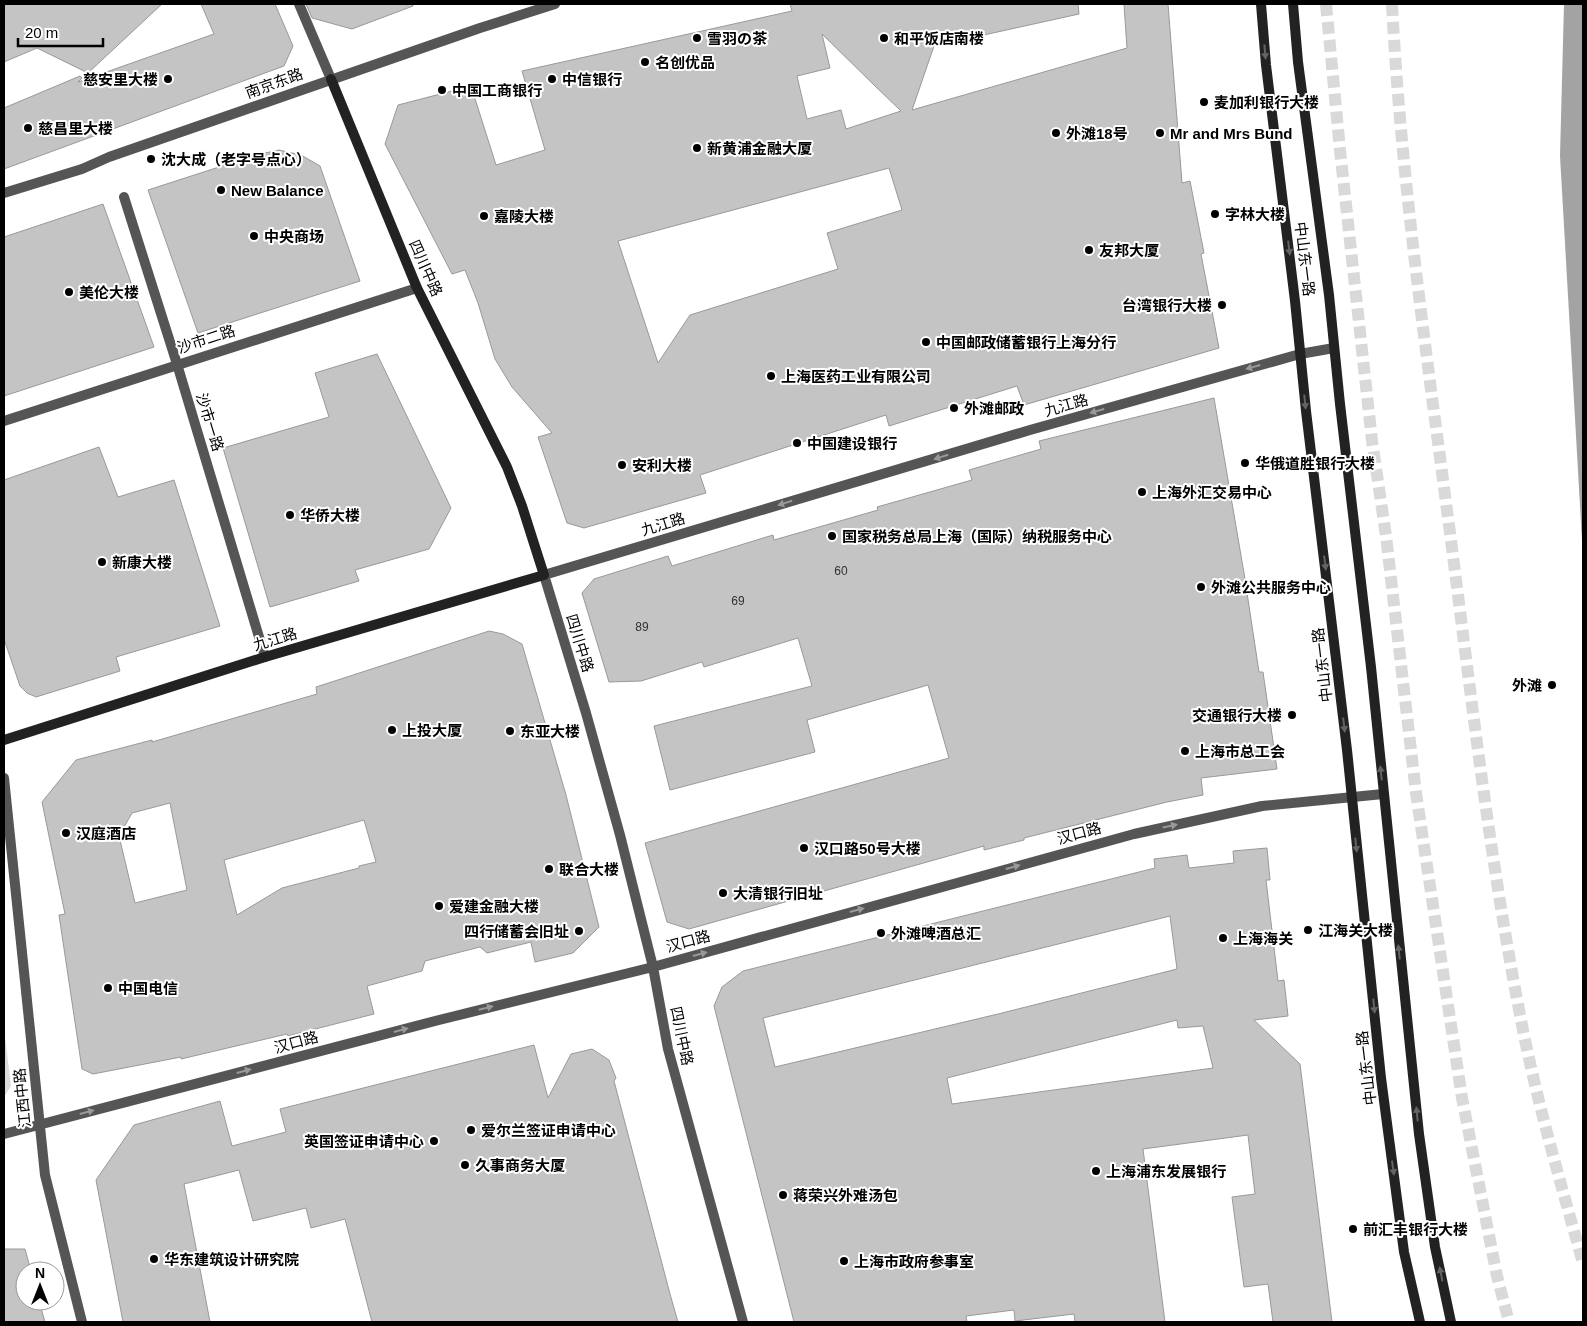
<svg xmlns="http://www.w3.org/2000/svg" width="1587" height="1326" font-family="Arial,'Noto Sans SC','Noto Sans JP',sans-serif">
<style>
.green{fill:#dcdcdc}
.water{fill:#a3a3a3}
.building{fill:#c4c4c4;stroke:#999;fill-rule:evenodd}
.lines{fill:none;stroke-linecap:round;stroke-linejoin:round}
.primary-tunnel{stroke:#d9d9d9;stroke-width:12;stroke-dasharray:12 6;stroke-linecap:butt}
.street{stroke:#555;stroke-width:10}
.secondary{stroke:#222;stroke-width:10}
.oneway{fill:#646464}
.oneway2{fill:#999}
.poi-dot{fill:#000;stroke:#fff;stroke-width:2}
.labels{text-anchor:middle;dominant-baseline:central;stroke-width:4;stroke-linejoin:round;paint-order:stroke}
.number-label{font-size:12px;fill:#313131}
.poi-label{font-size:15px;font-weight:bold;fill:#000;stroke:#fff;text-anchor:start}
.street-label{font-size:15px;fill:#000;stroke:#fff}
</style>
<rect width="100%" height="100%" fill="#fff"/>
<path class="green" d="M4 1029 11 1086 4 1097Z"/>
<path class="water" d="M1564 4H1583V558L1560 156Z"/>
<path class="building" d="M4 4H162L88 73 37 48 4 62Z
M201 4H275L293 46 284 66 4 169V108L80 76 82 78 78 82 214 34Z
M306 4H413V6L352 29 312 18Z
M790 4H1078L1079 14 934 46 912 110 1127 48 1124 4H1168L1182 183 1190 181 1204 253 1201 254 1219 348 1024 405 1017 386 889 426 886 415 700 475 706 493 584 528 567 523 538 437 552 433 512 387 495 359 478 303 465 270 452 274 385 144 398 105 471 86 496 165 545 150 522 71 792 11ZM822 34 874 85 901 111 846 129 841 110 807 119 797 76 830 68ZM889 168 902 210 827 233 838 269 690 315 658 363 618 241Z
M279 150 301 155 320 166 360 281 198 333 148 190 256 155Z
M103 204 154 347 4 396V237Z
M377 354 451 508 429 549 355 570 359 581 270 607 223 448 329 417 315 373Z
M1214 398 1244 573 1259 672H1263L1277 769 1201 778 1203 795 1167 802 1024 838V840L984 850V846L689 929 667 922 645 843 949 758 928 685 807 720 815 752 670 790 654 726 812 686 798 638 704 667 702 662 641 681 609 682 582 593 594 579 668 556 672 566 773 535 774 540 878 510 877 507 972 480 969 470 1041 449 1039 441Z
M99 447 118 497 174 480 220 626 116 657 120 671 36 697 27 693 20 686 4 639V480Z
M489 631 503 634 522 644 566 795 599 927 573 953 535 962 531 942 487 953 480 947 425 961 422 971 367 986 374 1014 288 1036 287 1034 181 1059V1057L93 1074 82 1069 59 915 65 914 42 802 76 760 152 740V742L317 694 316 687ZM170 803 187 890 135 903 119 836 132 813ZM364 820 376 862 359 866V868L282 888 237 915 224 860Z
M1267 848 1270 880H1266L1278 981 1284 980 1288 1016 1254 1020 1300 1064 1332 1322H1273L1268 1284 1244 1287 1232 1197 1255 1194 1248 1135 1143 1149 1165 1322H1075L1074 1314 1015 1321 1014 1310 966 1316 967 1322H794L714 1006 722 987 743 971 1155 868 1154 859 1187 855 1189 868 1234 863 1233 851ZM1170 916 1177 969 998 1014 775 1067 763 1018ZM1177 1020 1178 1028 1203 1026 1213 1068 952 1104 947 1078Z
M534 1045 548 1098 571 1054 592 1049 609 1060 616 1078 614 1081 670 1294 678 1322H372L345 1219 311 1228 306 1208 253 1221 239 1170 184 1184 210 1322H123L96 1180 134 1125 220 1101 232 1146 286 1132 280 1109Z
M4 1249H25L31 1271H25V1301H39L45 1322H4Z"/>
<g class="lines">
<path class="primary-tunnel" d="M1326 4 1340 150 1372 441 1386 536 1416 793 1462 1098 1497 1276 1509 1322
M1392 4C1401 181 1427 357 1450 533 1471 694 1489 855 1520 1015 1536 1099 1560 1181 1583 1263"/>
<path class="street" d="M299 4 331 79
M4 193 82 169 109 157 480 28 555 4
M124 197 177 364 265 657
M4 421 417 288
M4 778 45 1175 82 1322
M4 1134 439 1020 653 967 1134 834 1262 806 1383 794
M743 1322 668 1049 653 967 620 835 586 713 544 575 1030 430 1300 354 1334 348"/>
<path class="secondary" d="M1261 4 1266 65 1295 301 1306 411 1347 750 1381 1078 1404 1252 1420 1322
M1293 4 1298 62 1329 295 1340 404 1371 667 1419 1134 1435 1247 1451 1322
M4 740 265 657 544 575 522 506 507 467 417 288 331 79"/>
</g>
<defs><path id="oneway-solid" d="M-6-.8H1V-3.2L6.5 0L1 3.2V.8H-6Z" transform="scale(1.25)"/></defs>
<g class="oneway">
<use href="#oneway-solid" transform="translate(1265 52) rotate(85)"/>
<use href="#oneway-solid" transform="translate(1289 248) rotate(83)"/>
<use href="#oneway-solid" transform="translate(1305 402) rotate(84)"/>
<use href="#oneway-solid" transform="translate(1325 563) rotate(83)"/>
<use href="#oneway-solid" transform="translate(1344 725) rotate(83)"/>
<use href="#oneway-solid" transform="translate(1381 773) rotate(-96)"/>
<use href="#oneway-solid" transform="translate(1356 845) rotate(84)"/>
<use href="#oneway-solid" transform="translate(1399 952) rotate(-96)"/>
<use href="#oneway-solid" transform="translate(1374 1006) rotate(84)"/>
<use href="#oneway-solid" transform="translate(1417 1114) rotate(-96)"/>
<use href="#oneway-solid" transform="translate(1393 1168) rotate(82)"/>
<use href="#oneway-solid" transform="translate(1441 1274) rotate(-101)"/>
</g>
<g class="oneway2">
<use href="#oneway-solid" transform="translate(1253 367) rotate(164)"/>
<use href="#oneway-solid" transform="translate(1097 411) rotate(164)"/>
<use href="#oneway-solid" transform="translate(941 457) rotate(163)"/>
<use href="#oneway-solid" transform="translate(785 503) rotate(163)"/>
<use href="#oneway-solid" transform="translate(1170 826) rotate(-12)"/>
<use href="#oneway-solid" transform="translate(1013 867) rotate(-15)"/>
<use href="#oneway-solid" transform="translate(857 910) rotate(-15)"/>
<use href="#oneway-solid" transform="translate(700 954) rotate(-15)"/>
<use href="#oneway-solid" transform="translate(486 1008) rotate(-14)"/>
<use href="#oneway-solid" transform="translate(401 1030) rotate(-15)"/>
<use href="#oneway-solid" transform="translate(244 1071) rotate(-15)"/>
<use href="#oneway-solid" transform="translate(87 1112) rotate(-15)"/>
</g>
<g class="poi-dot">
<circle cx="697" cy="38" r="5"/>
<circle cx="884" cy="38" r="5"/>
<circle cx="645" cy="62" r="5"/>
<circle cx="168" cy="79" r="5"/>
<circle cx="552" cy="79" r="5"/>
<circle cx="442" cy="90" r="5"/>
<circle cx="1204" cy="102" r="5"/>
<circle cx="28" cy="128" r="5"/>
<circle cx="1056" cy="133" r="5"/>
<circle cx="1160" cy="133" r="5"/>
<circle cx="697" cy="148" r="5"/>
<circle cx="151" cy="159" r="5"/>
<circle cx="221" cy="190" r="5"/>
<circle cx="1215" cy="214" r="5"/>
<circle cx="484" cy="216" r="5"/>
<circle cx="254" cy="236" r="5"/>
<circle cx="1089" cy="250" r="5"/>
<circle cx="69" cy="292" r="5"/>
<circle cx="1222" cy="305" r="5"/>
<circle cx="926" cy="342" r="5"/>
<circle cx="771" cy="376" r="5"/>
<circle cx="954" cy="408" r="5"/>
<circle cx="797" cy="443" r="5"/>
<circle cx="1245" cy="463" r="5"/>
<circle cx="622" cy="465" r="5"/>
<circle cx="1142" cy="492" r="5"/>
<circle cx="290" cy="515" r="5"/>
<circle cx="832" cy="536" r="5"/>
<circle cx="102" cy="562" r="5"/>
<circle cx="1201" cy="587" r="5"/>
<circle cx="1552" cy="685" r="5"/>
<circle cx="1292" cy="715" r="5"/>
<circle cx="392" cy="730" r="5"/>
<circle cx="510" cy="731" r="5"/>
<circle cx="1185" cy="751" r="5"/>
<circle cx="66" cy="833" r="5"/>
<circle cx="804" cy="848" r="5"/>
<circle cx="549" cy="869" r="5"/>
<circle cx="723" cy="893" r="5"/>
<circle cx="439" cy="906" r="5"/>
<circle cx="1308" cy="930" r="5"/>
<circle cx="579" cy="931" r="5"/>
<circle cx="881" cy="933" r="5"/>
<circle cx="1223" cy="938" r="5"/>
<circle cx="108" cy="988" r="5"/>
<circle cx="471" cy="1130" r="5"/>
<circle cx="434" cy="1141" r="5"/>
<circle cx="465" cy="1165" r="5"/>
<circle cx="1096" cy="1171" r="5"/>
<circle cx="783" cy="1195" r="5"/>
<circle cx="1353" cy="1229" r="5"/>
<circle cx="154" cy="1259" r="5"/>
<circle cx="844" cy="1261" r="5"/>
</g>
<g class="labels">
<g class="number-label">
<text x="841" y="571">60</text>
<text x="738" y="601">69</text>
<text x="642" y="627">89</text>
</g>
<g class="poi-label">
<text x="707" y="38">雪羽の茶</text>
<text x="894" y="38">和平饭店南楼</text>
<text x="655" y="62">名创优品</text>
<text x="158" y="79" text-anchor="end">慈安里大楼</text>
<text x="562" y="79">中信银行</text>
<text x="452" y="90">中国工商银行</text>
<text x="1214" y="102">麦加利银行大楼</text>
<text x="38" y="128">慈昌里大楼</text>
<text x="1066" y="133">外滩18号</text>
<text x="1170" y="133">Mr and Mrs Bund</text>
<text x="707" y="148">新黄浦金融大厦</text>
<text x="161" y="159">沈大成（老字号点心）</text>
<text x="231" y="190">New Balance</text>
<text x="1225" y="214">字林大楼</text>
<text x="494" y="216">嘉陵大楼</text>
<text x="264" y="236">中央商场</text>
<text x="1099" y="250">友邦大厦</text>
<text x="79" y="292">美伦大楼</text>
<text x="1212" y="305" text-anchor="end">台湾银行大楼</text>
<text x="936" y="342">中国邮政储蓄银行上海分行</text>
<text x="781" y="376">上海医药工业有限公司</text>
<text x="964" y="408">外滩邮政</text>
<text x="807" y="443">中国建设银行</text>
<text x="1255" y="463">华俄道胜银行大楼</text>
<text x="632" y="465">安利大楼</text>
<text x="1152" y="492">上海外汇交易中心</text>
<text x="300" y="515">华侨大楼</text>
<text x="842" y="536">国家税务总局上海（国际）纳税服务中心</text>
<text x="112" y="562">新康大楼</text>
<text x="1211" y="587">外滩公共服务中心</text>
<text x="1542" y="685" text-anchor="end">外滩</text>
<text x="1282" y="715" text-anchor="end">交通银行大楼</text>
<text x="402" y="730">上投大厦</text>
<text x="520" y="731">东亚大楼</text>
<text x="1195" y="751">上海市总工会</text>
<text x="76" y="833">汉庭酒店</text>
<text x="814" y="848">汉口路50号大楼</text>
<text x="559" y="869">联合大楼</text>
<text x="733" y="893">大清银行旧址</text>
<text x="449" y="906">爱建金融大楼</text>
<text x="1318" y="930">江海关大楼</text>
<text x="569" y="931" text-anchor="end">四行储蓄会旧址</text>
<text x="891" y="933">外滩啤酒总汇</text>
<text x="1233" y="938">上海海关</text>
<text x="118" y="988">中国电信</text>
<text x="481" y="1130">爱尔兰签证申请中心</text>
<text x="424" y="1141" text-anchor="end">英国签证申请中心</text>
<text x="475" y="1165">久事商务大厦</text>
<text x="1106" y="1171">上海浦东发展银行</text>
<text x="793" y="1195">蒋荣兴外难汤包</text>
<text x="1363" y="1229">前汇丰银行大楼</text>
<text x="164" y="1259">华东建筑设计研究院</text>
<text x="854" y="1261">上海市政府参事室</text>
</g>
<g class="street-label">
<text transform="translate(274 83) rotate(-20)">南京东路</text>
<text transform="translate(1305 259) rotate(83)">中山东一路</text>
<text transform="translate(426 268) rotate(66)">四川中路</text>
<text transform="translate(206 339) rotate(-18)">沙市二路</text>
<text transform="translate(1066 405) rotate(-16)">九江路</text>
<text transform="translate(210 422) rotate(73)">沙市一路</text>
<text transform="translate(663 524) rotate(-17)">九江路</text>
<text transform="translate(275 639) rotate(-17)">九江路</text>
<text transform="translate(580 643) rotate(73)">四川中路</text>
<text transform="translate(1322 665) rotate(-97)">中山东一路</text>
<text transform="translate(1079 833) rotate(-15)">汉口路</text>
<text transform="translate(688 941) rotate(-15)">汉口路</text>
<text transform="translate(682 1036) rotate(78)">四川中路</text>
<text transform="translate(296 1042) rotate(-15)">汉口路</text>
<text transform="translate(1366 1068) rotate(-97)">中山东一路</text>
<text transform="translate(22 1098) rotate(-96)">江西中路</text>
</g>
</g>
<rect width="1587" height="1326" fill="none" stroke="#000000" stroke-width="10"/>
<g transform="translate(40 1286)"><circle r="24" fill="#ffffff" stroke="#999999"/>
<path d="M0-4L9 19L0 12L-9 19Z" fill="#000000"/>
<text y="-8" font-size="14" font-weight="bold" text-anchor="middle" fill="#000000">N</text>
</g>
<path d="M18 38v8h85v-8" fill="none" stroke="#000000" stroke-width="2.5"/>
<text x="25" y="38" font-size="15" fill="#000000" stroke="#ffffff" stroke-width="4" paint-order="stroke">20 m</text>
</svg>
